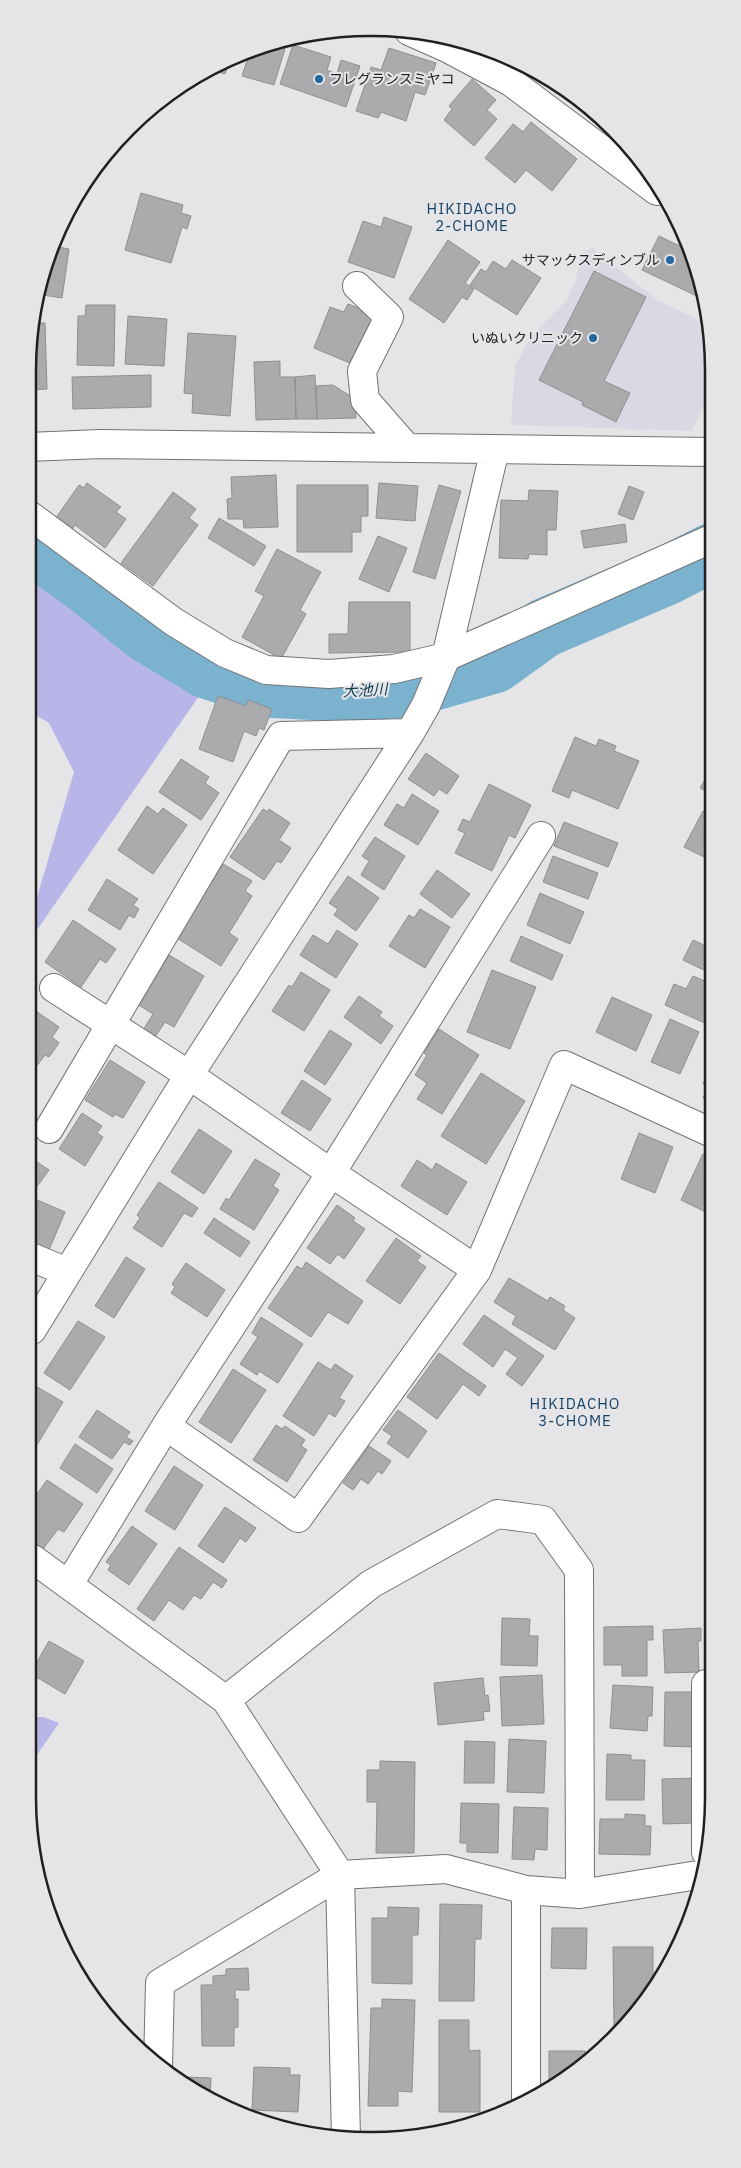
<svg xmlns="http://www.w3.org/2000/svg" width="741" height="2168" font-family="'IBM Plex Sans','Noto Sans JP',sans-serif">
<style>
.built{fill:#d9d9e4}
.green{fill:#b8b6e8}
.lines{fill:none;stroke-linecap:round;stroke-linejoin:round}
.river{stroke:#7bb3cf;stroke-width:59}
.building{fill:#ababae;stroke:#8f8f92}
.minor-casing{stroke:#727275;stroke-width:30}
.minor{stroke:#fff;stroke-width:28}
.poi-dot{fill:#24689d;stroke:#e5e5e8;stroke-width:2}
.labels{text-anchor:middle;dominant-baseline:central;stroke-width:4;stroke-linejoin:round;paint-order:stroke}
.poi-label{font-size:14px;fill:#202021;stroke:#e5e5e8;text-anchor:end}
.neighbourhood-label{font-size:15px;letter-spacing:1px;fill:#154368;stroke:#e5e5e8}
.water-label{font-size:15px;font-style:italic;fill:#073a4e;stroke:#e5e5e8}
.rim{fill:none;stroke:#202021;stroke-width:2.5}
</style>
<rect width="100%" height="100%" fill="#e5e5e8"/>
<path class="built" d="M593 248 657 300 710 325 711 391 692 431 511 425 515 366 532 335 567 300 576 280 581 255Z"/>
<path class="green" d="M28 567 206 686 30 940V921L74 772 49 723 29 711Z
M33 1717H44L59 1723 34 1759Z"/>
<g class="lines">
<path class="river" d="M28 548 39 550 91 588 145 632 206 669 264 688 341 692 410 688 494 664 544 628 668 575 711 553"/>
</g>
<path class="building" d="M288 39 274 85 242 76 250 51 260 46Z
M293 45 331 57 327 70 337 74 341 60 360 66 346 107 280 84Z
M389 48 436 63 425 95 415 92 406 121 381 112 378 118 356 111 371 67 381 70Z
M230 59 225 74 209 69Z
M472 79 496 100 487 110 497 119 474 146 444 120 452 109 449 106Z
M531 122 577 159 552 191 526 170 515 183 485 158 513 124 523 132Z
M141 193 183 205 181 213 191 216 187 229 182 227 171 263 125 250Z
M384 217 412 227 394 278 348 262 363 221 381 227Z
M659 236 690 251 703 299 642 270Z
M448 240 480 262 465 283 474 289 467 300 462 297 444 323 409 299Z
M53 246 69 249 62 298 37 294 39 282Z
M512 260 541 278 517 315 470 285 481 269 486 272 493 261 506 269Z
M594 271 646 297 604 381 630 393 616 422 582 405 583 402 539 380Z
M348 304 378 316 357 366 314 348 330 307 344 312Z
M86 305H115L114 366 77 365 78 316H85Z
M128 316 167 319 164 366 125 364Z
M34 323H45L47 389 28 390V370Z
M188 333 236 336 230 416 192 413 193 394 184 393Z
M280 361V377H295L296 419 256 420 254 362Z
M151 375V407L73 409 72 377Z
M315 375 317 419H296L295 377Z
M333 385 355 399 356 418 317 419 316 386Z
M276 475 278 527 244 528 243 519H228L227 499 232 498 231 477Z
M87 483 121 507 116 512 126 519 105 548 75 525 69 534 53 522 79 485 84 488Z
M379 483 418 486 415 521 376 518Z
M297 485H368V516H361V532H352V552H297Z
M439 485 461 491 435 579 413 572Z
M629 486 644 492 633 520 618 514Z
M529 490 558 491 556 530H547V555L529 554 528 559 499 558 501 500 528 501Z
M173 492 196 509 189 518 198 525 153 586 121 563Z
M219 518 266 546 254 566 208 538Z
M625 524 627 542 584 548 581 531Z
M378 536 407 548 389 592 359 579Z
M277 549 321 572 300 610 306 614 281 659 242 637 264 596 255 591Z
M349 602H410V652L329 653V634H348Z
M218 696 246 706 248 700 272 709 264 730 259 728 256 736 244 731 233 762 199 749Z
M575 737 596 746 599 739 616 746 614 751 639 761 618 809 572 790 569 798 552 791Z
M426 753 459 776 447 794 439 789 434 796 408 779Z
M181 759 209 777 205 783 219 793 201 820 159 792Z
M706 778 711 781 712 794 700 788Z
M489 784 531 805 515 838 509 835 492 871 455 853 465 833 458 830 463 819 470 822Z
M412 794 439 811 418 845 384 825 397 804 404 808Z
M147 806 158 814 163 808 187 825 153 874 118 850Z
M263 809 268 812 269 809 290 823 279 840 291 848 281 863 277 861 264 880 230 857Z
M703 811 712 816V861L684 847Z
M564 822 618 843 608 867 554 846Z
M375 837 405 856 384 890 361 875 369 861 362 856Z
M553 856 598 873 588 899 543 882Z
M223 864 252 881 245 891 252 896 229 933 238 939 221 966 177 938Z
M437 870 470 894 452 918 420 894Z
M348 876 379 898 356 931 334 915 338 909 329 903Z
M107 879 138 899 133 905 139 909 134 918 129 915 120 930 88 910Z
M540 893 584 912 570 944 527 925Z
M420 909 450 927 425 968 389 946 409 915 414 918Z
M73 920 116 949 106 963 100 959 81 987 45 962Z
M337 930 358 944 336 978 300 955 313 935 328 944Z
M521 936 563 955 552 980 510 961Z
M712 938V974L683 960 693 940 708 947Z
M169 955 204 976 174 1027 165 1022 155 1037 143 1030 153 1014 139 1005Z
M492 970 536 987 510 1049 467 1032Z
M301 972 330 990 304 1031 272 1011 289 985 292 987Z
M693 976 712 984V1020L709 1025 665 1005 674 984 686 989Z
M359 996 382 1012 379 1016 393 1026 381 1044 344 1017Z
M612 997 652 1015 636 1051 596 1032Z
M30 1007 59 1027 52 1037 59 1043 49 1057 45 1055 35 1068 31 1065Z
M670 1019 699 1032 680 1074 651 1062Z
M439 1029 479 1055 442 1114 417 1099 427 1083 415 1075 427 1055 424 1053Z
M330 1030 352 1044 325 1085 304 1071Z
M712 1055V1102L703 1098 708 1086 703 1084 711 1067 707 1065Z
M110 1060 145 1082 123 1118 115 1114 113 1117 85 1100Z
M481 1073 525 1101 486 1164 441 1136Z
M302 1080 331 1099 310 1131 281 1113Z
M82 1113 102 1126 97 1133 103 1137 85 1166 59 1149Z
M199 1129 232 1151 204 1194 171 1172Z
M639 1133 673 1147 655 1193 621 1179Z
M703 1154 712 1159V1215L681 1200Z
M31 1158 49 1170 36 1188 31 1184Z
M255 1159 280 1174 273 1186 279 1190 254 1230 220 1209 226 1198 229 1200Z
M417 1160 432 1170 436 1163 467 1182 447 1215 401 1186Z
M159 1182 198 1208 192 1217 184 1213 162 1247 133 1228 140 1218 137 1215Z
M35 1199 65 1212 49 1250 31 1242V1207Z
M337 1205 355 1218 353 1221 365 1229 344 1259 338 1254 330 1264 307 1248Z
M214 1218 250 1242 240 1257 204 1233Z
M396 1238 421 1256 417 1261 426 1267 400 1304 366 1281Z
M126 1257 145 1269 114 1318 95 1306Z
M306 1262 363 1301 348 1324 328 1312 311 1337 268 1308 297 1266 302 1269Z
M186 1263 225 1290 207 1317 171 1293 175 1287 172 1284Z
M509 1278 548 1301 550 1297 565 1306 563 1310 575 1318 555 1350 512 1324 516 1316 494 1302Z
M484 1315 544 1356 522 1386 506 1374 518 1358 505 1349 493 1367 463 1344Z
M261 1317 303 1344 278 1383 259 1371 257 1375 240 1364 258 1337 252 1333Z
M78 1321 105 1337 70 1390 44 1373Z
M439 1353 486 1386 479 1396 463 1384 437 1419 407 1397Z
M318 1362 331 1370 335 1364 353 1376 339 1398 345 1401 335 1417 329 1413 314 1436 283 1416Z
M233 1369 266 1390 231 1443 199 1422Z
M32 1384 63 1402 32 1453Z
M97 1410 130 1432 126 1437 133 1441 130 1445 124 1442 112 1459 79 1437Z
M398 1410 427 1431 408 1458 387 1443 392 1436 383 1430Z
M276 1425 282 1429 285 1426 305 1440 301 1446 307 1450 287 1482 253 1460Z
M75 1444 113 1469 97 1493 60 1468Z
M369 1446 391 1461 382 1474 378 1471 368 1484 361 1479 353 1490 343 1483Z
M174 1466 203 1485 175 1530 145 1511Z
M47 1480 83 1504 64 1532 58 1529 43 1549 33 1542 32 1501Z
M225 1507 256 1528 246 1542 240 1538 223 1563 198 1546Z
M132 1526 157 1544 129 1585 108 1570 111 1565 106 1562Z
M179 1547 227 1580 222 1588 213 1582 201 1599 194 1595 183 1610 169 1600 154 1621 137 1609Z
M502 1618 530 1619 529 1636H538L537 1666 501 1665Z
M653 1626V1640H647V1676H622V1665H604V1627Z
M701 1628V1641H698L699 1672 665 1673 663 1630Z
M49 1641 84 1661 65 1694 33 1675V1669Z
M542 1675 544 1724 502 1726 500 1677Z
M483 1678 485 1696 488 1695 490 1711 483 1712 484 1720 438 1725 434 1683Z
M613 1685 653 1687 652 1716H648L647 1731 610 1728Z
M665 1692H695L694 1747 664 1746Z
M509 1739 546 1741 544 1793 507 1792Z
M465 1741 495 1742 494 1783H464Z
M607 1754 631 1755V1760H645L644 1800H606Z
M380 1761 415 1762 414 1853H376L377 1802H367V1770H380Z
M698 1778 695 1823 663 1824 662 1779Z
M461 1803 499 1804 498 1853 467 1852V1843H460Z
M514 1807 548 1808 547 1850 535 1849 534 1860 512 1859Z
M625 1814 645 1815V1826H651L650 1855 599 1854 600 1819H625Z
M440 1904 482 1905 481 1939H475L474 2001H439Z
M388 1907 419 1908 418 1935H412V1984L372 1983V1918H388Z
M552 1928H587L586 1969 551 1968Z
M613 1947H653V1991L625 2026H614Z
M248 1968 249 1990H235V1999H238V2027L234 2028V2046H202L201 1985H213V1976L226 1975V1969Z
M382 1999 415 2000 412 2092 398 2091V2106H368L371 2008H382Z
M439 2020H469V2051L480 2050V2112H439Z
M549 2051H585V2063L561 2083 549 2088Z
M254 2067 290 2068V2075H300L298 2112 252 2110Z
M186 2077 211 2078 210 2100 186 2085Z"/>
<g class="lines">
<defs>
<path id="minor" d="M409 31 447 48 511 82 657 191
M357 286 389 317 362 371 365 400 407 448
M28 447 100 444 711 452
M28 514 174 622 225 653 266 670 329 674 394 669 446 657 711 539
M54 988 189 1075 331 1173 477 1270
M49 1129 281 736 410 733
M31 1257 67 1272
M32 1330 189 1075 410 733 426 705 446 657 495 449
M166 1426 298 1518 477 1270 564 1065 712 1133
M33 1559 226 1700 340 1875 346 2138
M69 1584 166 1426 331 1173 541 836
M226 1700 371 1584 497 1514 543 1520 579 1570 580 1894
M706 1852V1684
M526 1890V2098
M158 2066 160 1983 340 1875 446 1869 526 1890 580 1894 704 1874"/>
</defs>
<use href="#minor" class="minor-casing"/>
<use href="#minor" class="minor"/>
</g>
<g class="poi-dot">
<circle cx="319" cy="79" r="5"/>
<circle cx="670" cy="260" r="5"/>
<circle cx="593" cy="338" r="5"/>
</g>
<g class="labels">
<g class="poi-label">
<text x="329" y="79" text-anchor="start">フレグランスミヤコ</text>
<text x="660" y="260">サマックスディンブル</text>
<text x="583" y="338">いぬいクリニック</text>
</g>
<g class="neighbourhood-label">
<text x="472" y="208">HIKIDACHO<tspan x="472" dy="17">2-CHOME</tspan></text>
<text x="575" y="1403">HIKIDACHO<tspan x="575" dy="17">3-CHOME</tspan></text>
</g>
<g class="water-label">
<text transform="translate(365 690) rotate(-3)">大池川</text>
</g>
</g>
<path d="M0 0H741V2168H0ZM370 36H371A334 334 0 0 1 705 370V1798A334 334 0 0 1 371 2132H370A334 334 0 0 1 36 1798V370A334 334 0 0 1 370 36Z" fill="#e5e5e8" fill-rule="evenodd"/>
<path class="rim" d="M370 36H371A334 334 0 0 1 705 370V1798A334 334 0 0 1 371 2132H370A334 334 0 0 1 36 1798V370A334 334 0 0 1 370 36Z"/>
</svg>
